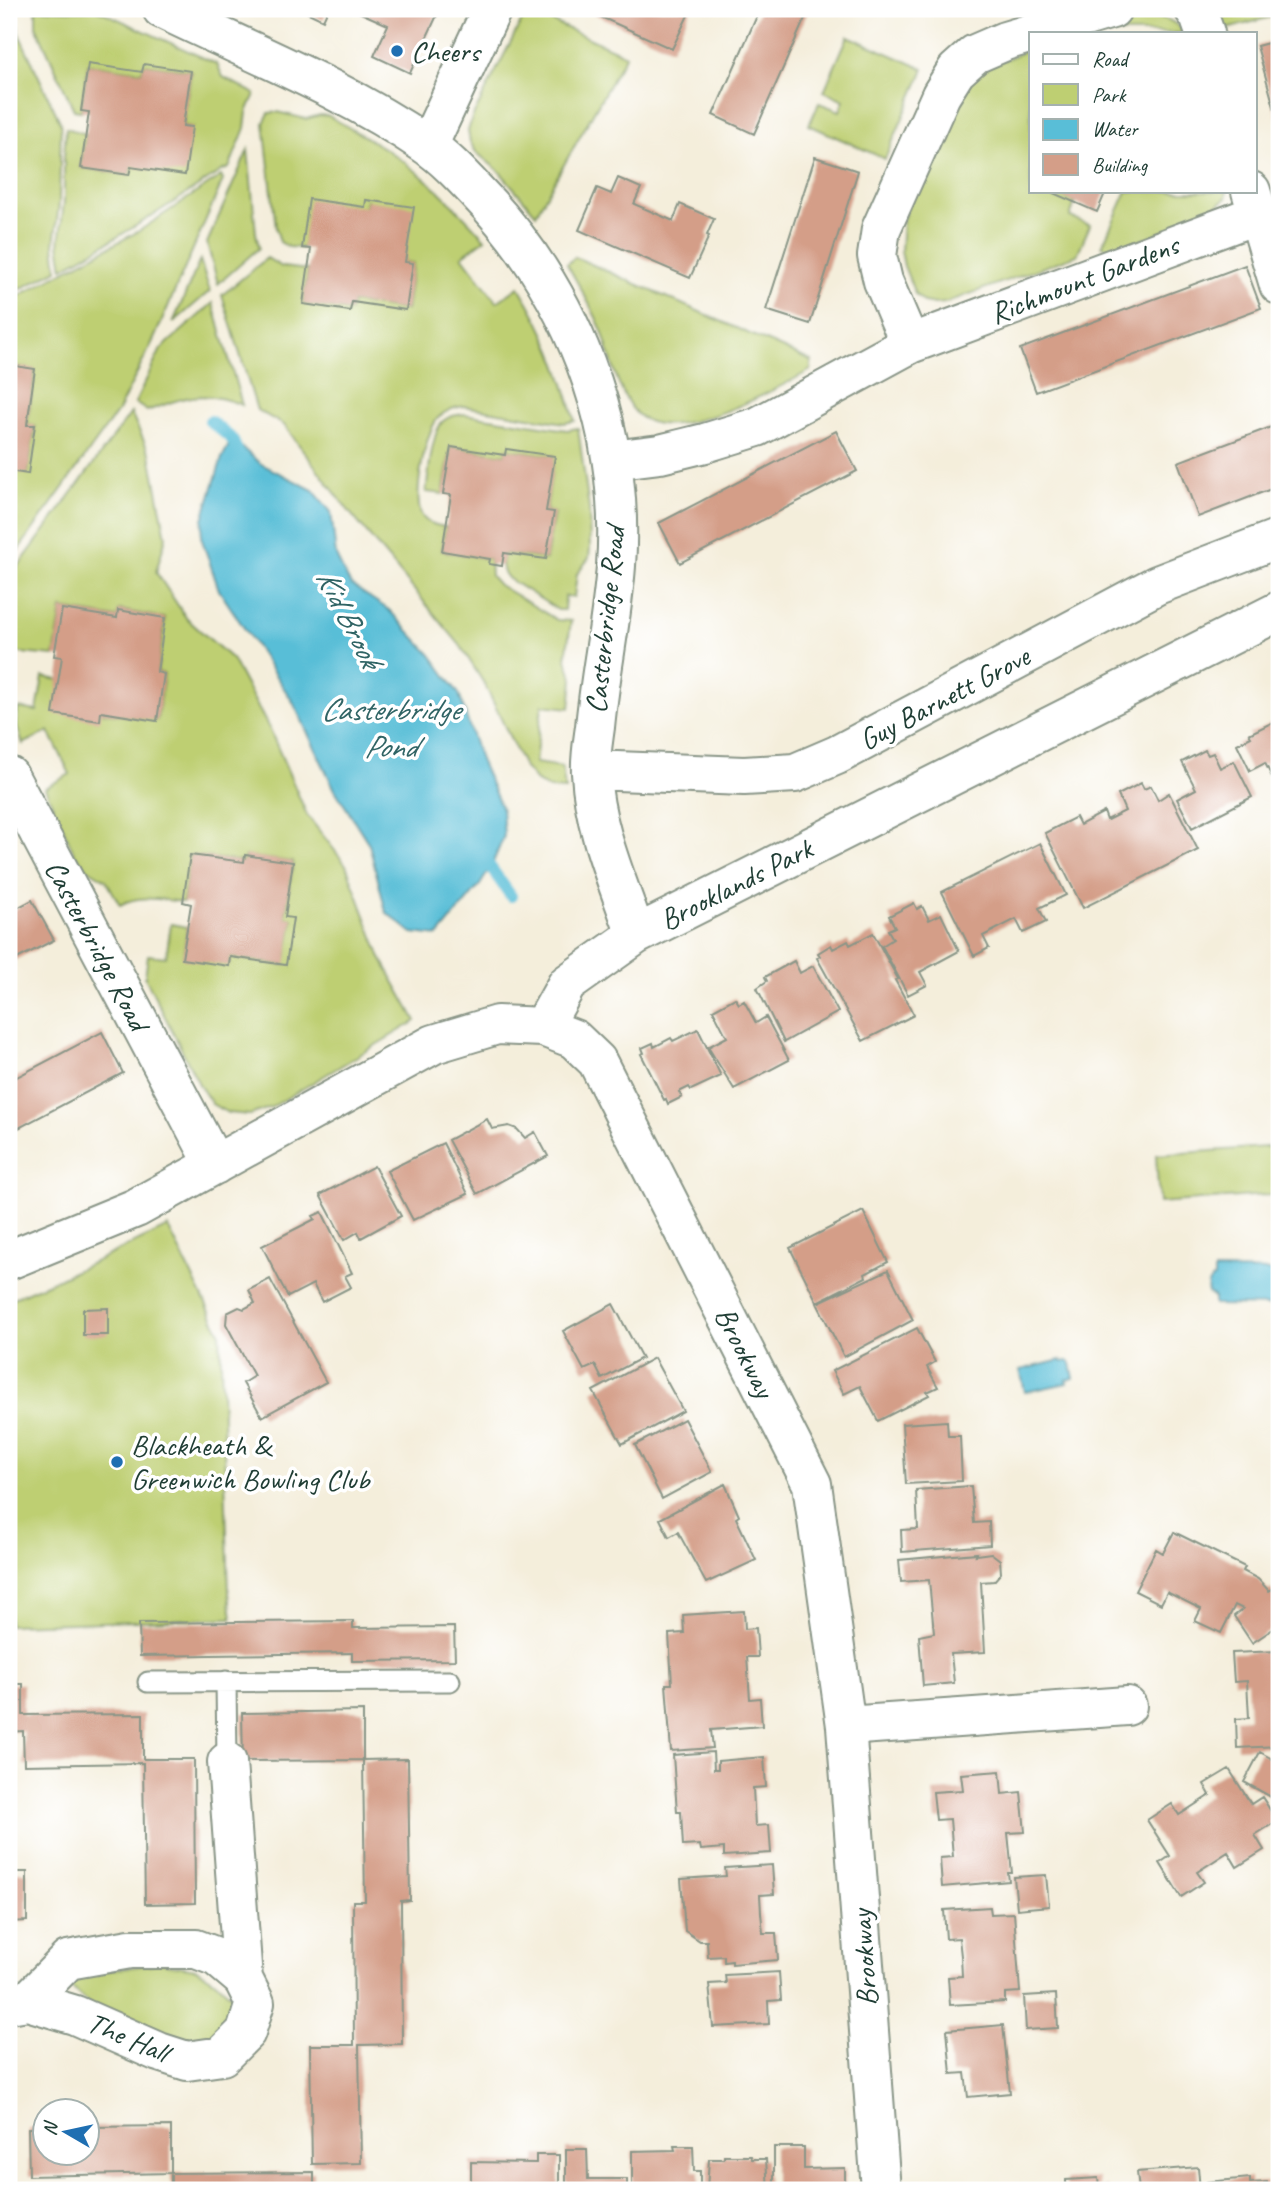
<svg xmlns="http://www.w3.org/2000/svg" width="1288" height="2199" font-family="Caveat,sans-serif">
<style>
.green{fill:#becf72;stroke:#6e8653;stroke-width:2}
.water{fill:#59bed7;stroke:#3c7e86;stroke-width:2}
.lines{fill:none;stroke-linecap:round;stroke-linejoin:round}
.stream{stroke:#59bed7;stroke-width:12}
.building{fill:#d49e88}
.lane-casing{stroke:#8a9688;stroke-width:23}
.street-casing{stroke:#8a9688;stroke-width:42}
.lane{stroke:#fff;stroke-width:19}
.street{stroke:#fff;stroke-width:38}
.poi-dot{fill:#1f6fb2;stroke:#fff;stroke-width:2.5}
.labels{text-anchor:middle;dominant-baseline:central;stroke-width:7;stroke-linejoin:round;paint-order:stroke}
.poi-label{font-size:30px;fill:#1f3d34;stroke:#fff;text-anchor:start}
.street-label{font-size:30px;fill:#1f3d34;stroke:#fff}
.water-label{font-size:32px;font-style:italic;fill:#306465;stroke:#fff}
</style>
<rect width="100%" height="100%" fill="#fff"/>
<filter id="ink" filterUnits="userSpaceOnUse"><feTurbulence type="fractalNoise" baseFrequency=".0143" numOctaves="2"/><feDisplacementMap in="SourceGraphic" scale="14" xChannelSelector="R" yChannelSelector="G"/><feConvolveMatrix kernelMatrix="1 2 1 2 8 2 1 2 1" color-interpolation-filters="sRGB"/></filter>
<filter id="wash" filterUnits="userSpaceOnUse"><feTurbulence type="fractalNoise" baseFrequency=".00686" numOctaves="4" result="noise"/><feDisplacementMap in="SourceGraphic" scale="28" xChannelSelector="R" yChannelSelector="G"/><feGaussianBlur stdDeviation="1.57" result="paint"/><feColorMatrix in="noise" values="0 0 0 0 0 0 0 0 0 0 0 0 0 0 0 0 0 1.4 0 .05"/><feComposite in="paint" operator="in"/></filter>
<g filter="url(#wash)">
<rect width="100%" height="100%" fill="#f4eedb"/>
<path class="green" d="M9 9H17L18 32 61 124 59 204 54 245 57 270 9 295Z
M36 9C57 9 77 12 96 9L217 64 223 77 255 94 247 112 245 128 229 168 221 171C169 206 118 238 63 268L59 244 64 202V157L66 128 86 134 81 168 129 175 131 167 192 127 183 126 191 71 144 64 142 72 88 64 81 111 74 110 36 26Z
M1214 9H1272L1274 16 1220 31Z
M527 10 626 55 536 214 500 172 476 152 470 142 468 131 472 118Z
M1136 17C1159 17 1169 15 1185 33H1081Z
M848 36 924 69 885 159 809 125 819 103 840 111 844 100 824 91Z
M1031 48V191H1054V193L1075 202 1070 217 1090 225 1077 255 945 303 935 304 924 302 915 294 904 266 901 251 903 219 949 108 979 71Z
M277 112 306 119 320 115 329 116C349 128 370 139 390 152 426 176 456 207 485 239L462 256 497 302 519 287C547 332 561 370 575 421L564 423 463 406C454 408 446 410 439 417 425 430 412 500 422 516 428 525 436 525 446 527L442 551 490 559 491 576 499 585 557 620 571 621 566 659 573 679 570 708 542 705 535 763 562 767 565 790 550 789 537 782 524 767 485 685 460 645 351 514 284 425 257 410 222 295 267 258 282 267 308 270 303 304 350 311 352 302 406 310 413 263 405 262 366 200 365 207 302 248 289 247 280 242 276 228 264 123 269 113Z
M248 150 256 233 259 248 218 284 207 243Z
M221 176 223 180 154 339 118 411 9 563V471L28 473 35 426 27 425 35 370 9 365V301L139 231Z
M1127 191H1227L1226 198 1209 213 1114 251 1102 246Z
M575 257 811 361V370C777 389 671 448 637 414 618 395 611 356 602 331 593 308 579 286 567 264Z
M200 260 210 291 173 323Z
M213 303 242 405C203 389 185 397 147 411L135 403 161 349Z
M131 413 150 454 166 537 156 572 187 619 232 659 270 730 307 815 346 865 381 958 416 1021 272 1107 250 1115 228 1113 212 1104 200 1086 145 977 148 955 166 957 171 924 187 927 183 958 229 965 230 957 285 965 293 919 285 917 293 862 245 856 244 862 190 855 183 902C161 900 140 894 120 905L106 880 88 869 75 855 45 788 70 774 49 731 23 744 17 726 18 708 37 711 43 677 59 680 101 712 157 720 164 674 157 672 165 618 119 610 117 618 62 609 54 656 9 652V579Z
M464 414 567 430 578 428 589 509 590 548 589 558 577 574 574 597 565 596 564 610H558L509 579C500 570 502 564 504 553L546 559 554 513 546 511 554 456 507 449 505 455 451 447 443 494 426 492C429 475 431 433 443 421 449 416 456 415 464 414Z
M1279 1146V1194L1159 1203 1156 1155Z
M168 1227 220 1332 229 1593 232 1618 9 1625V1300L58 1279Z
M160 1963 196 1969 213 1979 232 1995 234 2012 223 2031 209 2042 190 2046 89 2004 66 1983 71 1976Z"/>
<path class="water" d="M232 439 261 464 313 490 331 512 336 555 342 569 351 585 389 610 431 655 459 694 480 760 502 809 504 836 491 867 480 885 438 936 412 933 386 912 369 844 335 790 293 702 219 590 201 537 203 519 222 458Z
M1214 1270 1279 1271V1306L1214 1305V1296L1208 1293C1206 1286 1208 1282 1214 1278Z
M1061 1360 1062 1362 1068 1361 1071 1363 1074 1378 1066 1380 1067 1383 1025 1392 1020 1370Z"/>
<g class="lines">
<path class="stream" d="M210 421 232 439 239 455
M481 854 511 896"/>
</g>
<g id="blocks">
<path class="building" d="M300 9H328L323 20Z
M352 9H440L410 73 374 56 388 25Z
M583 9H691L672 49Z
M760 9H809L754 134 713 115Z
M1279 40V121H1278L1257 46Z
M88 64 142 72 144 64 191 71 183 126 192 127 185 175 131 167 129 175 81 168 89 112 81 111Z
M815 157 858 171 810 324 766 310Z
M618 178 641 188 634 204 671 220 673 221 680 204 714 219 707 235 709 236 690 278 579 230 597 188 611 194Z
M1054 191H1106L1097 212 1053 193Z
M309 199 365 207 366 200 414 207 405 262 413 263 406 310 352 302 350 311 303 304 311 249 302 248Z
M1245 265 1261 308 1036 392 1020 349Z
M9 365 35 369 27 425H35L28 474 9 471Z
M1279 424V486L1198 517 1178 462Z
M836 431 857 471 680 563 659 523Z
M451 447 505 455 506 449 555 456 546 511 554 512 546 559 504 553 502 566 489 564 490 559 442 551 451 495 443 494Z
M62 609 117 618 118 610 165 618 157 672 164 674 157 721 101 712 100 721 53 714 62 657 54 656Z
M1279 719V786L1277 787 1265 763 1250 771 1237 744 1251 737 1249 734Z
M1205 750 1208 755 1213 753 1220 768 1234 761 1252 797 1192 828 1177 799 1196 789 1182 762Z
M1141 783 1144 789 1151 786 1158 800 1169 793 1198 850 1083 908 1045 833 1076 817 1080 825 1104 812 1107 820 1125 811 1118 795Z
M1040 843 1066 895 1039 908 1046 922 1023 933 1016 919 983 936 989 948 974 956 942 892Z
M190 855 244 862 245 855 293 862 285 917 293 918 286 965 230 957 229 966 182 959 191 904 183 902Z
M32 900 54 940 9 963V912Z
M914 903 917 909 922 906 929 920 941 914 959 951 920 972 927 985 908 995 882 946 893 939 888 930 895 927 889 916Z
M873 933 898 979 895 980 914 1015 863 1041 817 958 820 956 818 953 831 945 833 949 848 941 850 945Z
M794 961 800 973 813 966 838 1012 784 1042 757 988 767 981 765 977Z
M735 998 739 1004 744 1001 756 1023 766 1017 789 1060 734 1089 708 1047 727 1037 713 1010Z
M698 1029 721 1076 691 1090 689 1087 679 1092 682 1097 668 1104 666 1099 664 1100 641 1054 644 1053 642 1048 653 1043 654 1047 671 1038 673 1041Z
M102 1032 123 1073 17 1129 14 1123 9 1125V1081Z
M487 1119 492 1129 509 1126 517 1129 525 1138 535 1132 548 1156 477 1194 448 1140Z
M443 1143 468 1194 413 1220 387 1171Z
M374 1166 401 1216 361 1238 358 1232 344 1240 320 1195Z
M863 1211 888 1262 865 1274 866 1277 817 1302 790 1248Z
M322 1212 352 1273 345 1276 351 1287 322 1302 313 1284 288 1297 262 1246 315 1219 313 1216Z
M888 1270 913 1320 844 1357 817 1303Z
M270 1279 326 1382 262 1417 243 1383 254 1376 226 1324 227 1313 239 1307 244 1309 255 1303 249 1290Z
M613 1304 642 1358 602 1379 595 1365 584 1370 563 1331Z
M108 1308V1335H83V1309Z
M917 1328 935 1362 927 1367 938 1387 927 1392 929 1395 878 1421 860 1386 844 1394 832 1371Z
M654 1358 683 1411 622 1444 593 1391Z
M684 1419 712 1472 662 1499 635 1445Z
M947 1421 948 1436H960L962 1481 906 1484 902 1424Z
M725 1484 739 1516 736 1518 756 1560 706 1583 678 1532 669 1537 660 1519Z
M971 1486 974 1523 989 1522 990 1545 902 1552 901 1530 918 1529 916 1490Z
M1174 1532 1245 1567 1243 1571 1258 1579 1269 1591 1272 1589 1279 1600V1625L1252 1643 1234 1616 1243 1609 1235 1605 1221 1633 1195 1621 1201 1609 1167 1592 1161 1604 1135 1591 1156 1549 1163 1553Z
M977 1553 976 1555 991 1553 1000 1560 1001 1573 994 1581 981 1582 985 1652 951 1654 954 1683 923 1686 919 1636 934 1633 929 1580 901 1582 899 1560Z
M744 1611 745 1629 756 1628 758 1657H747L750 1699 760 1698 762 1726 711 1730 713 1748 671 1751 666 1684H672L669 1634 684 1633 683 1615Z
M353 1621V1628L454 1627 455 1660 352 1661V1653L140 1656 139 1623Z
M1279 1651V1746L1237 1748 1236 1719 1249 1718 1247 1681 1234 1682 1232 1653Z
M9 1684H23V1715L143 1714V1759H194L195 1903 145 1904 143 1763 24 1765 23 1731 9 1732Z
M363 1711V1760L243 1761 242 1713Z
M713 1752 714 1769H718V1761L764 1757 766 1787 753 1788 755 1826 769 1825 771 1853 724 1856V1848L701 1850 700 1845 683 1846 681 1812H677L673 1755Z
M1260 1752 1279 1763V1785L1273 1798 1244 1782Z
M408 1759 410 1900 401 1901 402 2044 359 2045 361 2163 312 2164 310 2045H354L353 1901H365L363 1760Z
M1229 1769 1251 1804 1262 1797 1277 1821 1255 1835 1264 1850 1237 1867 1228 1852 1197 1872 1204 1882 1181 1897 1160 1863 1170 1856 1147 1820 1172 1804 1179 1815 1210 1795 1204 1784Z
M1000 1771 1002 1794 1021 1792 1025 1832 1008 1833 1012 1873H1008L1009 1881 942 1887 940 1858 953 1857 950 1819 936 1820 933 1792 963 1790 961 1774Z
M772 1865 774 1894 760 1895 761 1913 763 1933H776L778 1960 732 1964V1961L724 1962V1956L708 1957 707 1941H700L685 1931 681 1879 726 1876 725 1868Z
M9 1872H27V1921L9 1922Z
M1046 1875 1049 1906 1017 1909 1014 1877Z
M990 1907 991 1914 1014 1913 1020 1992 1005 1993V2002L950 2005 948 1977 962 1976 961 1956 959 1938 946 1939 944 1910Z
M779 1972 781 2000 768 2001 769 2024 713 2027 709 1984 726 1983 725 1975Z
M1056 1994 1058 2028 1026 2030 1024 1996Z
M1003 2025 1010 2093 968 2097 965 2073 951 2074 947 2030Z
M171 2126V2173L29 2176 28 2128H46V2154H88V2127Z
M674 2146H693L694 2171H700V2190H632V2151L675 2150Z
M774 2147H804V2169L845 2168V2190H774Z
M566 2149H587L588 2179H627V2190H566Z
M536 2155H559V2190H471V2162L536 2163Z
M724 2156H751L752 2159H766L768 2190H707L709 2159H724Z
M1198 2167 1200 2190H1139L1137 2172Z
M314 2172V2190H171V2173Z
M1098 2178 1099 2188 1108 2187 1107 2190H1066V2180Z
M1250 2178V2183L1267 2182 1268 2190H1207V2182Z"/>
</g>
</g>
<g filter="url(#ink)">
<use href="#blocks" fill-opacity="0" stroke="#8a9688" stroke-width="2"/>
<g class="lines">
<defs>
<path id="lane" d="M226 1681 227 1762
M148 1682 450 1681"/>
<path id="street" d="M162 9C250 52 343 88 425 144 444 157 460 174 476 191 572 290 626 428 616 566 612 620 600 673 595 727 593 742 590 758 591 773 594 830 618 882 636 935
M1194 9 1199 16 1205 33
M428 146 492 9
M1251 191 1279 285
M910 344 883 281 877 256 881 229 941 95 956 71 975 54 1005 41 1112 9
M612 460 660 454 705 443 757 427 910 344 1258 214
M591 770 744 776 795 773 837 755 1157 585 1279 538
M9 776 215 1165
M543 1027 574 1039 597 1061 812 1484 846 1726 881 2190
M9 1260 136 1208 434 1044 497 1025 543 1027 567 984 636 935 1279 611
M846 1726 1127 1706
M227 1762 243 1979
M9 2004 28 2001 75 2015 159 2052 187 2061 222 2056 246 2032 255 2003 243 1979 217 1957 196 1949H130L68 1960 28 2001"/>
</defs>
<use href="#lane" class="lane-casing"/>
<use href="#street" class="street-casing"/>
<use href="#lane" class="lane"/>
<use href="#street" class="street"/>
</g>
</g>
<g class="poi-dot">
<circle cx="397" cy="51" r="7"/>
<circle cx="117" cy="1462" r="7"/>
</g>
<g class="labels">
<g class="poi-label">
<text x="411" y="51">Cheers</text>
<text x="131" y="1445">Blackheath &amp;<tspan x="131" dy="34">Greenwich Bowling Club</tspan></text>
</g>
<g class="street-label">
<text transform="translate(1084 279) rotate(-21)">Richmount Gardens</text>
<text transform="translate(605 620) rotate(-84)">Casterbridge Road</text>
<text transform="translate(944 698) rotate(-28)">Guy Barnett Grove</text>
<text transform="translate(736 884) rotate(-27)">Brooklands Park</text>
<text transform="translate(97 945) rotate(62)">Casterbridge Road</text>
<text transform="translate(745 1352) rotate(63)">Brookway</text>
<text transform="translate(864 1958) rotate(-94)">Brookway</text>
<text transform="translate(128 2037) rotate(23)">The Hall</text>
</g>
<g class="water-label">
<text transform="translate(349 618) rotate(63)">Kid Brook</text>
<text x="390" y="709">Casterbridge<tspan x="390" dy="37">Pond</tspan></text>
</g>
</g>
<rect width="1288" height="2199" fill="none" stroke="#fff" stroke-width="35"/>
<rect x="1029" y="32" width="228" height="161" fill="#ffffff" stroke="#a5b1ae" stroke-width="2"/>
<rect x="1043" y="54" width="35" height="10" fill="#ffffff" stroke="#a5b1ae" stroke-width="2"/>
<text x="1092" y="66" font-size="21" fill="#1f3d34">Road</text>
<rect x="1043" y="84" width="35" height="21" fill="#becf72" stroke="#a5b1ae" stroke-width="2"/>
<text x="1092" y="102" font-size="21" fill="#1f3d34">Park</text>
<rect x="1043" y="119" width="35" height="21" fill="#59bed7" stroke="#a5b1ae" stroke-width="2"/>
<text x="1092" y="136" font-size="21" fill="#1f3d34">Water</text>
<rect x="1043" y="154" width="35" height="21" fill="#d49e88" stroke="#a5b1ae" stroke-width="2"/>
<text x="1092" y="172" font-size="21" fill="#1f3d34">Building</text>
<g transform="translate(66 2132) rotate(279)"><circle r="33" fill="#ffffff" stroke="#a5b1ae" stroke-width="2"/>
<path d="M0-5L12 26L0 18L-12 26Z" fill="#1f6fb2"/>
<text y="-10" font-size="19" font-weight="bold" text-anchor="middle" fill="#1f3d34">N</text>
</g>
</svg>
